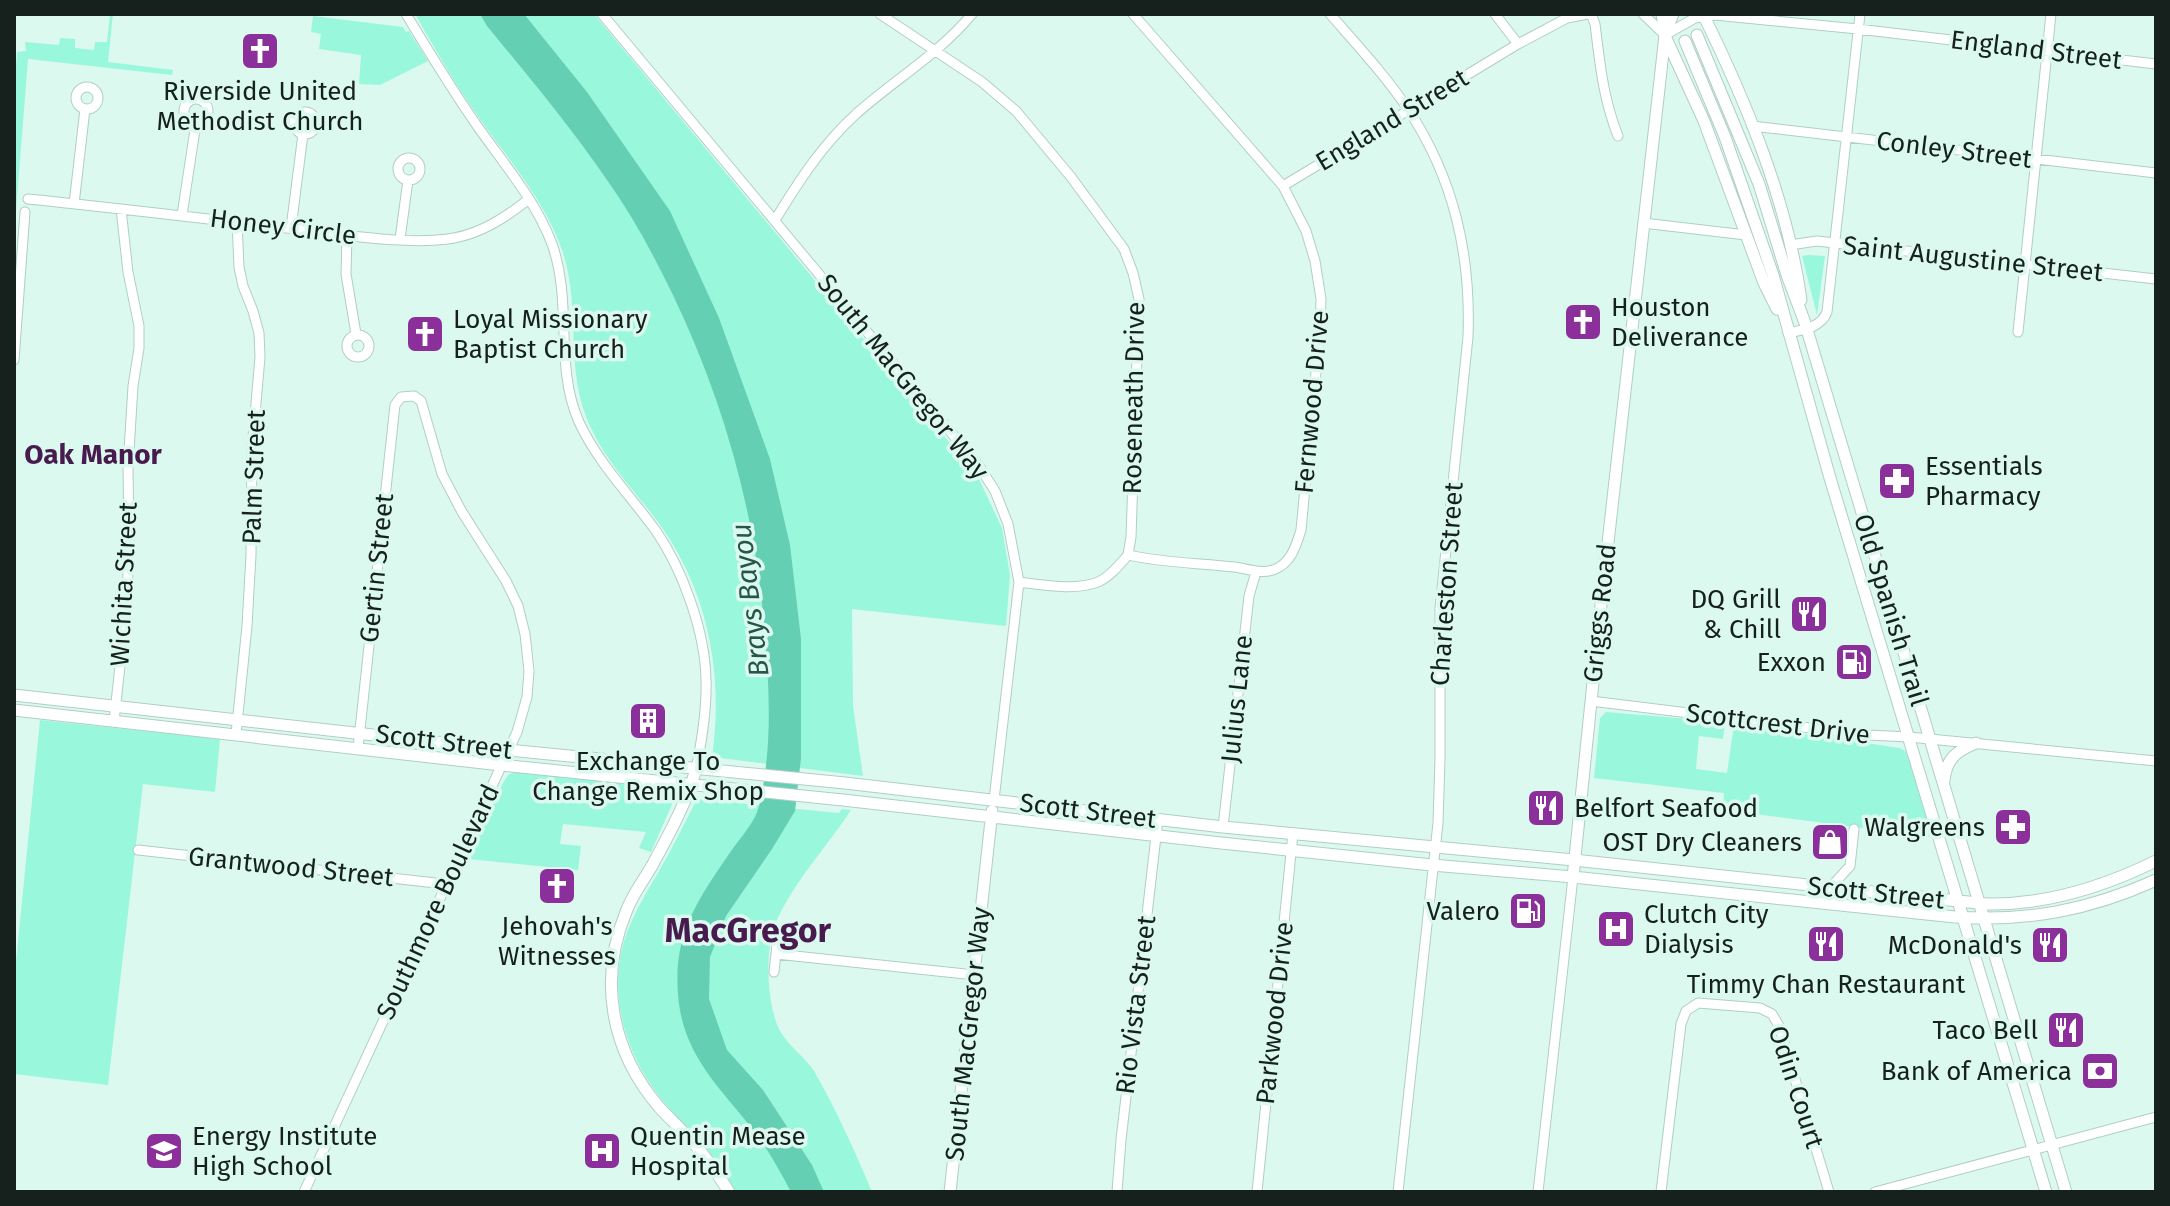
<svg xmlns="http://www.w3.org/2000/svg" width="2170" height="1206" font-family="'Fira Sans',sans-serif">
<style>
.green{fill:#99f7dc}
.water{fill:#64cfb3}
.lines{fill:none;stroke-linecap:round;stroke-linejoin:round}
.minor-casing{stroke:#b1cec5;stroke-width:11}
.major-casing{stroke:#b1cec5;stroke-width:13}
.minor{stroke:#fff;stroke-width:9}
.major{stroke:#fff;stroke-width:11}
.labels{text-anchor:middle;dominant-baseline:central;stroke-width:7;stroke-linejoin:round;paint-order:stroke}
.street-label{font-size:26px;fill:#16201d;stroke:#dcf9f0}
.poi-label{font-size:26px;fill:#16201d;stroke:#dcf9f0;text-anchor:end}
.neighbourhood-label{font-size:28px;font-weight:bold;fill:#471b4e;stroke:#dcf9f0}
.water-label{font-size:28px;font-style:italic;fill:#275549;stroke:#dcf9f0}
.district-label{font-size:34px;font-weight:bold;fill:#471b4e;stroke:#dcf9f0}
</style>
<rect width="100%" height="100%" fill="#dcf9f0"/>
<path class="green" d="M110 14H113L108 62 173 70 172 75 28 59 16 211H14V96L17 52 26 51 25 42 59 45 60 38 75 39V48L94 50 95 42H107Z
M415 14H594L978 477 1002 528 1010 575 1006 626 852 609 853 706 863 776 712 757C724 674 708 590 658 522 635 491 607 463 591 428 564 373 581 312 564 256 547 202 507 158 475 112 453 81 434 47 415 14Z
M313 16 403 27 406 32 409 31 428 61 380 85 359 84 361 55 319 49 321 34 311 32Z
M1808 255 1825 256 1817 315 1802 256Z
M1606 712 1725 722 1723 739 1699 736 1696 769 1727 773 1734 724 1900 748 1905 751 1908 757 1932 837 1725 810 1723 809 1724 793 1594 778 1600 718Z
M40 720 220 739 215 792 143 784 108 1085 14 1074V982Z
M517 771 666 787 673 793 674 800 651 852 639 848 646 832 563 824 560 844 581 846 578 870 468 859 503 783 508 775Z
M697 799 839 813 842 809 851 810C827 847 790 886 774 927 765 953 767 1004 779 1029 787 1045 804 1056 814 1071 836 1109 855 1151 872 1192H736C716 1156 685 1129 659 1096 624 1051 607 991 626 935 635 910 650 887 663 864 675 843 686 820 697 799Z"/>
<path class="water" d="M480 14H524L587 92 670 211 719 318 770 459 790 545 801 639V758L795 811 772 849 726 916 710 957 709 999 727 1050 763 1090 812 1165 824 1192H791C780 1171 768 1150 754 1131 722 1090 686 1058 679 1004 671 939 694 905 729 854 737 842 748 830 755 817 761 805 763 786 765 773 772 723 768 673 764 623 754 507 722 397 672 293 653 254 632 215 607 180 570 126 528 76 487 26Z"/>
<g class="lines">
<defs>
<path id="minor" d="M406 14C429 52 452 90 478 127 504 164 536 201 552 244 573 303 554 366 579 422 598 463 630 495 656 531 683 570 705 632 706 679 707 709 702 740 696 769
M602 14 979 466 995 491 1008 524 1019 582 994 800
M880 14 982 82 1016 111 1071 177 1124 249 1133 273 1139 299 1131 537 1128 555
M1330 14C1357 45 1385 75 1408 109 1454 179 1471 254 1468 337L1440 608V759L1438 823 1398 1192
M1495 14 1518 44
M1591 14 1595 24C1600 64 1603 98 1618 136
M1643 14 1665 35 1695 18 1715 15 1858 29 2156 64
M76 98a11 11 0 1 1 22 0a11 11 0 1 1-22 0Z
M184 111a12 12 0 1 1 24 0a12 12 0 1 1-24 0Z
M294 123a11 11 0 1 1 22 0a11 11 0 1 1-22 0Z
M1752 126 2156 173
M398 169a11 11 0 1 1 22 0a11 11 0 1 1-22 0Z
M1283 186 1518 44 1567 18 1588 14
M28 199C117 208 206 219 295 229 344 234 406 246 454 238 482 233 506 217 529 199
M74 204 85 109
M182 215 196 123
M775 220C799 181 822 145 856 114 894 80 940 53 972 14
M1643 223 1746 235
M291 228 303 134
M347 235 346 274 356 334
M400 239 408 180
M1790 245 1817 241 2156 279
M2018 332 2051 14
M1788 333C1802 330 1821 328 1827 312L1860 14
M347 346a11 11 0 1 1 22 0a11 11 0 1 1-22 0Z
M14 360 25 212
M1128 555C1164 563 1199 563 1235 567 1248 569 1260 574 1273 570 1291 564 1296 546 1301 530L1320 330 1321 299 1315 261 1306 231 1283 186 1133 14
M1019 582C1044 585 1075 591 1098 582 1110 577 1120 564 1128 555
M1591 701 1868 735 1909 737 2156 761
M114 721 127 602 129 538 128 467 133 386 139 348V326L128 272 121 209
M236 734 247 626 251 555 252 449 260 357 259 333 253 311 243 286 239 267 237 222
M1223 827 1249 596 1256 572
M138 850 445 884
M1830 888 1850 866 1854 829
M776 954 975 975
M774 972 778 935
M304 1192 517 732 527 697 529 671 525 634 518 606 506 581 462 512 442 474 421 401 414 396 401 397 395 405 358 748
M1117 1192 1121 1140 1158 819
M1257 1192 1293 833
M1538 1192 1573 877
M1661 1192 1681 1024 1686 1011 1698 1003 1760 1008 1772 1014 1779 1026 1829 1192
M1875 1192 2156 1117"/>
<path id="major" d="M1703 14C1747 104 1787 200 1801 300
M1665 34 1673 14
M1697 35 1759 184 1787 275 1805 323 2066 1192
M1665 36 1704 121 1764 283 1777 309
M1685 41 1725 137 1773 275 1830 478 2046 1192
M14 695 508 750 845 783 1223 827 1574 860 1987 904C2047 905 2103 887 2156 861
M14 710 501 765 843 800 1221 843 1432 865 1573 877 1955 917C2027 922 2090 910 2156 880
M696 769C687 802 669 834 653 864 644 880 632 895 626 912 598 980 611 1051 659 1107 668 1117 679 1127 689 1138 704 1154 717 1173 729 1192
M1944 781C1946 759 1956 751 1976 743
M1573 877 1600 614 1661 71 1665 35 1662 14
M950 1192 992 811"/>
</defs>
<use href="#minor" class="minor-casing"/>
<use href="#major" class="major-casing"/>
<use href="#minor" class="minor"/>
<use href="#major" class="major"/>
</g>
<defs>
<symbol id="church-square" viewBox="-11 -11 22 22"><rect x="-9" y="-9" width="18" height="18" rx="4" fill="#8b2f9a" stroke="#dcf9f0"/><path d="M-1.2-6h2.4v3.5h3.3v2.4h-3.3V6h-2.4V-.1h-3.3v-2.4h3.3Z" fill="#fff"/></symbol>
<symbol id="pharmacy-square" viewBox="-11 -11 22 22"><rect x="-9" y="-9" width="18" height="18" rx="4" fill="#8b2f9a" stroke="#dcf9f0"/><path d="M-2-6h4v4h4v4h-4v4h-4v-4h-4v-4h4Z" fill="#fff"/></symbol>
<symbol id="restaurant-square" viewBox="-11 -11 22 22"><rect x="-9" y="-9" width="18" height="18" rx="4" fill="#8b2f9a" stroke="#dcf9f0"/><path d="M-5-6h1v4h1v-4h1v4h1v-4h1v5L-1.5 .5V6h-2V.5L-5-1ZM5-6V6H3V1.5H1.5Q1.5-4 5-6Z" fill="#fff"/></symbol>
<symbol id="fuel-square" viewBox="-11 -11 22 22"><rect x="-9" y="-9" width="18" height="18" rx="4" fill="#8b2f9a" stroke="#dcf9f0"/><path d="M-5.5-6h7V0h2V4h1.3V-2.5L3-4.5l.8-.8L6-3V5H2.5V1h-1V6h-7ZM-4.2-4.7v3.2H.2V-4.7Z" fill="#fff"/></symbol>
<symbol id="building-square" viewBox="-11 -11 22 22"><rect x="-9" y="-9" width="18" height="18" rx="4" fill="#8b2f9a" stroke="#dcf9f0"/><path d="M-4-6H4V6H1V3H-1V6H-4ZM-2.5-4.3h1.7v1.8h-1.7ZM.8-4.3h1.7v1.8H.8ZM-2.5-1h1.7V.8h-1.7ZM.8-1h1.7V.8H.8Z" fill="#fff"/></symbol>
<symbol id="shop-square" viewBox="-11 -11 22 22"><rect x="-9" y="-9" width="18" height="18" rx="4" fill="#8b2f9a" stroke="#dcf9f0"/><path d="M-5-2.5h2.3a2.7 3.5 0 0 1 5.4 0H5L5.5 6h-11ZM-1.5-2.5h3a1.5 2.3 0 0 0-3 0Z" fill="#fff"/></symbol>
<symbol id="hospital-square" viewBox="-11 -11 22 22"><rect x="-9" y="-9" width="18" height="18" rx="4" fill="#8b2f9a" stroke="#dcf9f0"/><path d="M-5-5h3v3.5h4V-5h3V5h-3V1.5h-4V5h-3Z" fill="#fff"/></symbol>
<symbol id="bank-square" viewBox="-11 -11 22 22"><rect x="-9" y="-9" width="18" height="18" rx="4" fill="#8b2f9a" stroke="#dcf9f0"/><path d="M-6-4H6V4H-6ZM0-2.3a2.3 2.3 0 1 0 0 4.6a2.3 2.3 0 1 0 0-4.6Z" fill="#fff"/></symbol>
<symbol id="school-square" viewBox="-11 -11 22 22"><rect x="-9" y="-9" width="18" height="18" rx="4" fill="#8b2f9a" stroke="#dcf9f0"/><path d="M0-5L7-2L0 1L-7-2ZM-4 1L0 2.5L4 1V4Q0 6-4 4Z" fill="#fff"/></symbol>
</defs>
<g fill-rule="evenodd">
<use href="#church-square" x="238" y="29" width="44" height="44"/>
<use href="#church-square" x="1561" y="300" width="44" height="44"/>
<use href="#church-square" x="403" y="312" width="44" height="44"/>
<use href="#pharmacy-square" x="1875" y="459" width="44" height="44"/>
<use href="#restaurant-square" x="1787" y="592" width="44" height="44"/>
<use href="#fuel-square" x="1832" y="640" width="44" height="44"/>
<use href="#building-square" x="626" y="699" width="44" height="44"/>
<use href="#restaurant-square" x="1524" y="786" width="44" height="44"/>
<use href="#pharmacy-square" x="1991" y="805" width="44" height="44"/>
<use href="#shop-square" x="1808" y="820" width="44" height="44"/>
<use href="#church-square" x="535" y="864" width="44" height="44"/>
<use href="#fuel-square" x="1506" y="889" width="44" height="44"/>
<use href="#hospital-square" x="1594" y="907" width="44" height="44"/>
<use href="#restaurant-square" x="1804" y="922" width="44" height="44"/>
<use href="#restaurant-square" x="2028" y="923" width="44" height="44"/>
<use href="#restaurant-square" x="2044" y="1008" width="44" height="44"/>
<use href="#bank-square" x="2078" y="1049" width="44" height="44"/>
<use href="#school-square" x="142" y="1129" width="44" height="44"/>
<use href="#hospital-square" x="580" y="1129" width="44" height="44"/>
</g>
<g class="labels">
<g class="street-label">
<text transform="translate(2036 50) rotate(7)">England Street</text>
<text transform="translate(1392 120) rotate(-31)">England Street</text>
<text transform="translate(1954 150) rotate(7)">Conley Street</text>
<text transform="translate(283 227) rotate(7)">Honey Circle</text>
<text transform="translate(1973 259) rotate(6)">Saint Augustine Street</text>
<text transform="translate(903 377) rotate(51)">South MacGregor Way</text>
<text transform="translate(1134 398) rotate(-89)">Roseneath Drive</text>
<text transform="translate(1312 402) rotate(-85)">Fernwood Drive</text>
<text transform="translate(254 477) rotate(-88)">Palm Street</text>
<text transform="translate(377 568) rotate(-84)">Gertin Street</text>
<text transform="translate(124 584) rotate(-87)">Wichita Street</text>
<text transform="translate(1447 584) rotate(-86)">Charleston Street</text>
<text transform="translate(1891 610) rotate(73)">Old Spanish Trail</text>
<text transform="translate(1600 613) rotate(-84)">Griggs Road</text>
<text transform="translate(1237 699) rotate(-84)">Julius Lane</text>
<text transform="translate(1778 724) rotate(7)">Scottcrest Drive</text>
<text transform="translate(444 742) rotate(7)">Scott Street</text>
<text transform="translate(1088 811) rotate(7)">Scott Street</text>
<text transform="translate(291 867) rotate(6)">Grantwood Street</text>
<text transform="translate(1876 893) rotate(6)">Scott Street</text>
<text transform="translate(438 902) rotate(-65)">Southmore Boulevard</text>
<text transform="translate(1136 1005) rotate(-83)">Rio Vista Street</text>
<text transform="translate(1275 1013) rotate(-84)">Parkwood Drive</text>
<text transform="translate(968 1034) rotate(-84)">South MacGregor Way</text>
<text transform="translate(1796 1087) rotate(72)">Odin Court</text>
</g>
<g class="poi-label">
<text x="260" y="91" text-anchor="middle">Riverside United<tspan x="260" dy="30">Methodist Church</tspan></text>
<text x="1611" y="307" text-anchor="start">Houston<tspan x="1611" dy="30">Deliverance</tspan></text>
<text x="453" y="319" text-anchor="start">Loyal Missionary<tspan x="453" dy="30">Baptist Church</tspan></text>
<text x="1925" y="466" text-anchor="start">Essentials<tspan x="1925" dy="30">Pharmacy</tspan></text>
<text x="1781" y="599">DQ Grill<tspan x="1781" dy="30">&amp; Chill</tspan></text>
<text x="1826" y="662">Exxon</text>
<text x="648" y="761" text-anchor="middle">Exchange To<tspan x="648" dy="30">Change Remix Shop</tspan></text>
<text x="1574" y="808" text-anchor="start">Belfort Seafood</text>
<text x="1985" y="827">Walgreens</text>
<text x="1802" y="842">OST Dry Cleaners</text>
<text x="1500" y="911">Valero</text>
<text x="1644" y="914" text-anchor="start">Clutch City<tspan x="1644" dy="30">Dialysis</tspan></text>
<text x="557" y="926" text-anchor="middle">Jehovah's<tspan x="557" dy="30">Witnesses</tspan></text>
<text x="2022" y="945">McDonald's</text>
<text x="1826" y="984" text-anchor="middle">Timmy Chan Restaurant</text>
<text x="2038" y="1030">Taco Bell</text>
<text x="2072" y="1071">Bank of America</text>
<text x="192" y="1136" text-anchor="start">Energy Institute<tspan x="192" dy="30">High School</tspan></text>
<text x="630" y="1136" text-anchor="start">Quentin Mease<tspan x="630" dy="30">Hospital</tspan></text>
</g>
<g class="neighbourhood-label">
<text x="93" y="454">Oak Manor</text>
</g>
<g class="water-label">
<text transform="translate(750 600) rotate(-97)">Brays Bayou</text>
</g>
<g class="district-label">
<text x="748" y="930">MacGregor</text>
</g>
</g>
<rect width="2170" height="1206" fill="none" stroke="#16201d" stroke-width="32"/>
</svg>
